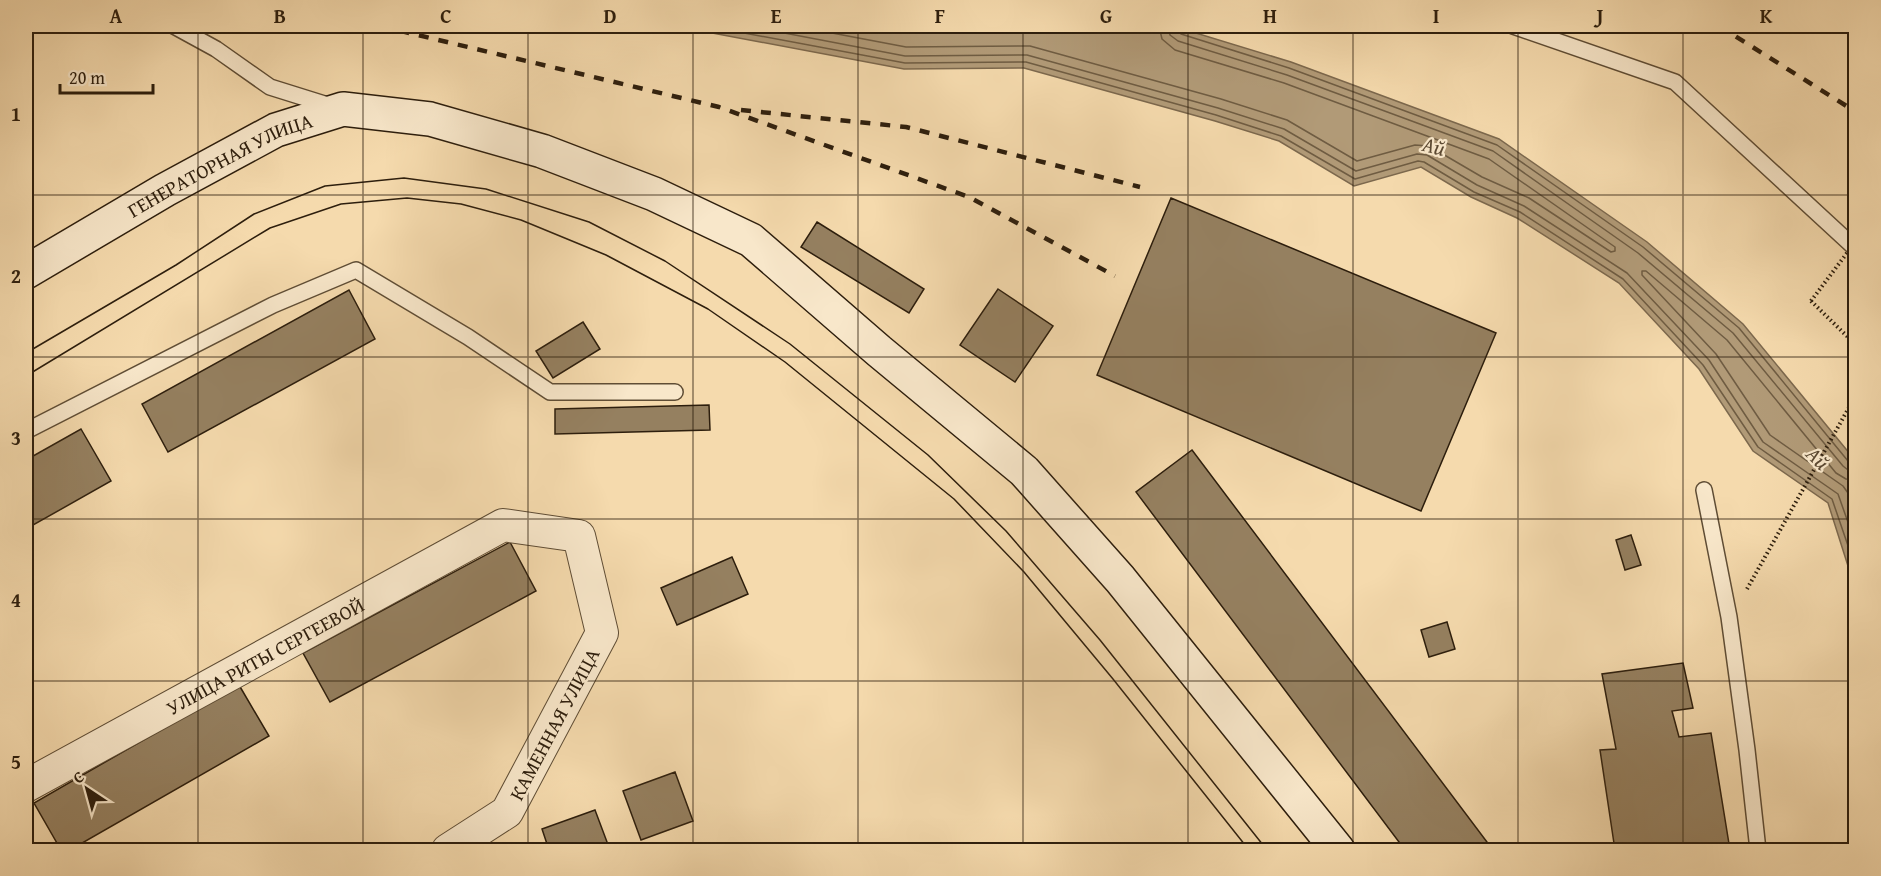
<svg xmlns="http://www.w3.org/2000/svg" width="1881" height="876" font-family="'Gentium Book Plus',serif">
<style>
.water{fill:#b19a77;stroke:#7c684d;stroke-width:1.5}
.lines{fill:none;stroke-linecap:round;stroke-linejoin:round}
.shore{stroke:#6f5c42;stroke-width:1.5}
.building{fill:#958060;stroke:#2d1e0d;stroke-width:1.5}
.service-casing{stroke:#5f4d35;stroke-width:18}
.minor-casing{stroke:#5f4d35;stroke-width:34}
.secondary-casing{stroke:#2d1e0d;stroke-width:36}
.path{stroke:#2d1e0d;stroke-width:4;stroke-dasharray:1.5 3;stroke-linecap:butt}
.service{stroke:#f8e7ca;stroke-width:15}
.minor{stroke:#f8e7ca;stroke-width:32}
.secondary{stroke:#f8e7ca;stroke-width:33}
.tram{stroke:#2d1e0d;stroke-width:1.5}
.rail{stroke:#2d1e0d;stroke-width:4.5;stroke-dasharray:10 10;stroke-linecap:butt}
.path-bridge{stroke:#2d1e0d;stroke-width:4;stroke-dasharray:1.5 3;stroke-linecap:butt}
.grid{fill:none;stroke:#2d1e0d;stroke-width:1.5;stroke-opacity:0.55}
.labels{text-anchor:middle;dominant-baseline:central;stroke-width:4.5;stroke-linejoin:round;paint-order:stroke}
.street-label{font-size:20px;fill:#2d1e0d;stroke:#f8e7ca}
.water-label{font-size:21px;font-style:italic;fill:#5b4932;stroke:#f8e7ca}
.neatline{fill:none;stroke:#2d1e0d;stroke-width:2}
.grid-label{font-size:20px;text-anchor:middle;font-weight:bold;fill:#2d1e0d}
</style>
<rect width="100%" height="100%" fill="#f5daad"/>
<filter id="stains"><feTurbulence type="fractalNoise" baseFrequency=".00333" numOctaves="4"/><feColorMatrix values="0 0 0 0 .2 0 0 0 0 .09 0 0 0 0 .02 0 0 0 .5 -.17"/></filter>
<radialGradient id="worn" r=".72"><stop offset=".6" stop-color="#630" stop-opacity="0"/><stop offset="1" stop-color="#630" stop-opacity=".3"/></radialGradient>
<path class="water" d="M675 26H1173L1291 62 1499 139 1647 242 1743 324 1855 460V588L1828 503 1753 451 1699 369 1619 283 1517 218 1471 197 1421 167 1354 186 1279 141 1215 121 1024 68 904 69Z"/>
<g class="lines">
<path class="shore" d="M707 26 905 63 1026 62 1216 115 1281 136 1355 179 1418 161 1424 162 1474 192 1520 212 1623 279 1703 365 1758 447 1832 499 1856 569
M747 26 905 56 1027 55 1218 108 1284 129 1356 171 1417 154 1427 155 1477 185 1524 206 1627 273 1709 360 1763 442 1838 494 1856 545
M795 26 906 47 1030 46 1221 99 1287 120 1357 161 1415 145 1429 146 1482 177 1529 198 1611 252 1615 251V247L1489 159 1284 83 1175 50 1162 39 1159 26
M1168 26 1170 35 1178 41 1287 75 1493 151 1638 253 1733 333 1843 466 1848 470 1856 471
M1176 26 1177 31 1181 34 1289 68 1497 145 1643 247 1739 328 1848 461 1856 464
M1856 480 1846 479 1836 473 1727 340 1646 271H1642V275L1716 354 1770 435 1843 486 1848 493 1856 515"/>
</g>
<path class="building" d="M1171 198 1496 333 1421 511 1097 375Z
M817 222 924 289 909 313 801 247Z
M998 289 1053 326 1015 382 960 345Z
M349 290 375 339 168 452 142 404Z
M583 322 600 349 553 378 536 351Z
M709 405 710 430 555 434V409Z
M81 429 111 481 26 529V460Z
M1192 450 1493 850H1405L1136 492Z
M1631 535 1641 565 1625 570 1616 540Z
M510 542 536 591 330 702 303 653Z
M732 557 748 594 677 625 661 588Z
M1447 622 1455 649 1429 657 1421 630Z
M1683 663 1693 708 1672 711 1679 737 1711 733 1730 850H1615L1600 750 1616 749 1602 674Z
M239 685 269 736 70 850H61L34 803Z
M675 772 693 821 641 840 623 791Z
M595 810 610 850H549L542 829Z"/>
<g class="lines">
<defs>
<path id="service" d="M174 26 216 49 270 87 334 107
M1513 26 1675 82 1856 249
M26 431 273 305 356 270 468 337 550 392H675
M1704 490 1729 617 1747 750 1758 850"/>
<g id="minor">
<path id="s1" d="M26 786 503 525 579 536 602 633 507 812 448 850"/>
</g>
<g id="secondary">
<path id="s2" d="M26 272 165 190 276 130 343 109 430 119 542 151 654 194 751 240 879 351 1024 471 1120 579 1338 850"/>
</g>
</defs>
<use href="#service" class="service-casing"/>
<use href="#minor" class="minor-casing"/>
<use href="#secondary" class="secondary-casing"/>
<path class="path" d="M1811 301 1856 345
M1747 589 1856 395"/>
<use href="#service" class="service"/>
<use href="#minor" class="minor"/>
<use href="#secondary" class="secondary"/>
<path class="tram" d="M26 353 176 265 254 214 325 186 404 178 486 189 589 222 665 261 790 344 928 455 1006 531 1100 640 1267 850
M26 376 270 228 341 204 407 198 461 204 521 220 606 255 708 309 785 362 954 499 1024 572 1113 679 1249 850"/>
<path class="rail" d="M380 26 719 107 969 197 1115 276
M1719 26 1856 112
M1842 26 1856 32
M741 110 906 127 1140 187"/>
<path class="path-bridge" d="M1811 301 1856 241"/>
</g>
<path class="grid" d="M198 26V850M363 26V850M528 26V850M693 26V850M858 26V850M1023 26V850M1188 26V850M1353 26V850M1518 26V850M1683 26V850M26 195H1856M26 357H1856M26 519H1856M26 681H1856"/>
<g class="labels">
<g class="street-label">
<text stroke="none"><textPath href="#s2" startOffset="222">ГЕНЕРАТОРНАЯ УЛИЦА</textPath></text>
<text stroke="none"><textPath href="#s1" startOffset="272">УЛИЦА РИТЫ СЕРГЕЕВОЙ</textPath></text>
<text transform="translate(554 724) rotate(-62)">КАМЕННАЯ УЛИЦА</text>
</g>
<g class="water-label">
<text transform="translate(1434 146) rotate(14)">Ай</text>
<text transform="translate(1818 458) rotate(45)">Ай</text>
</g>
</g>
<rect width="1881" height="876" fill="none" stroke="#f5daad" stroke-width="66"/>
<g transform="translate(87 789) rotate(324)" stroke="#f8e7ca" stroke-width="4.5" paint-order="stroke">
<path d="M0-4.5L10 22L0 15L-10 22Z" fill="#2d1e0d"/>
<text y="-9" font-size="16" font-weight="bold" text-anchor="middle" fill="#2d1e0d">С</text>
</g>
<path d="M60 84v9h93v-9" fill="none" stroke="#2d1e0d" stroke-width="3"/>
<text x="69" y="84" font-size="18" fill="#2d1e0d" stroke="#f8e7ca" stroke-width="4.5" paint-order="stroke">20 m</text>
<rect x="33" y="33" width="1815" height="810" class="neatline"/>
<g class="grid-label">
<text x="116" y="23">A</text>
<text x="280" y="23">B</text>
<text x="446" y="23">C</text>
<text x="610" y="23">D</text>
<text x="776" y="23">E</text>
<text x="940" y="23">F</text>
<text x="1106" y="23">G</text>
<text x="1270" y="23">H</text>
<text x="1436" y="23">I</text>
<text x="1600" y="23">J</text>
<text x="1766" y="23">K</text>
<text x="16" y="121">1</text>
<text x="16" y="283">2</text>
<text x="16" y="445">3</text>
<text x="16" y="607">4</text>
<text x="16" y="769">5</text>
</g>
<rect width="100%" height="100%" filter="url(#stains)"/>
<rect width="100%" height="100%" fill="url(#worn)"/>
</svg>
